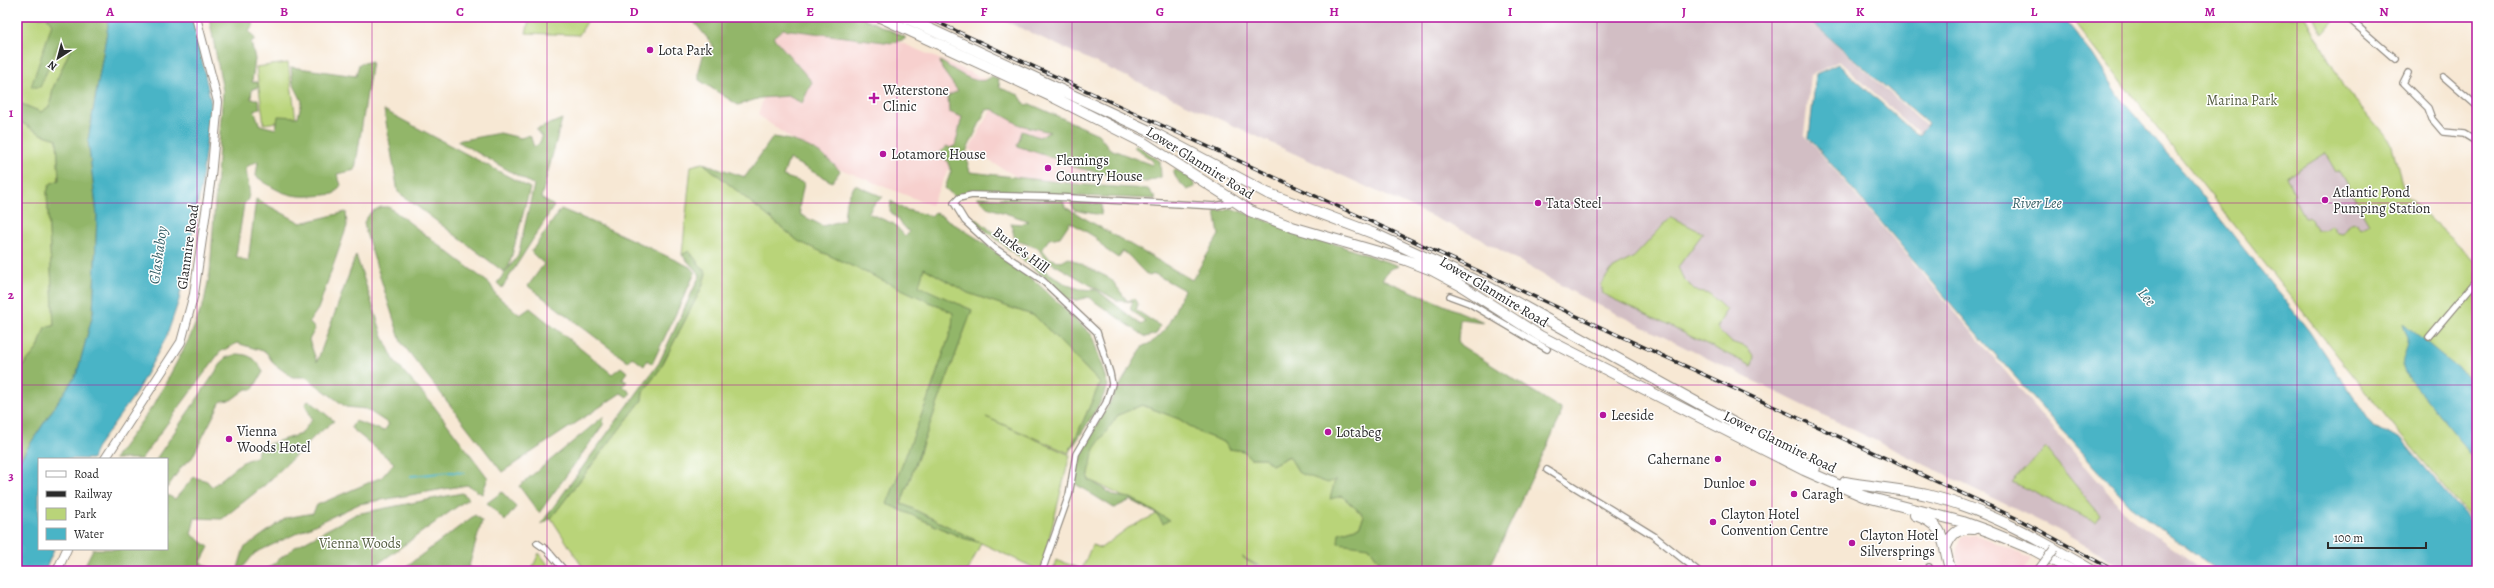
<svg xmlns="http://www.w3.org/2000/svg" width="2494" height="588" font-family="Alegreya,serif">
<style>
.built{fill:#f7d0ce}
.industrial{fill:#d2bec4}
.green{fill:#b9d479;stroke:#728052;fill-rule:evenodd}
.forest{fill:#92b669;stroke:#5e704a}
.water{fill:#49b4c6;stroke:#3a7078}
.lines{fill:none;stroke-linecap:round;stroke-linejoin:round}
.stream{stroke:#49b4c6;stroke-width:2}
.minor-casing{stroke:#918a80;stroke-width:8}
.secondary-casing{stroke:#918a80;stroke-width:10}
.trunk-casing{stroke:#918a80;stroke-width:12}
.minor{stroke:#fff;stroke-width:5.5}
.secondary{stroke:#fff;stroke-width:8}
.trunk{stroke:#fff;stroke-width:10}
.rail-casing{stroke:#2b2b2b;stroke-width:3.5}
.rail{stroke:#fff;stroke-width:2;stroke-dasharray:6;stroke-linecap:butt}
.secondary-bridge-casing{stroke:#918a80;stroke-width:10;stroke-linecap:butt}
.secondary-bridge{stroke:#fff;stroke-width:8}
.grid{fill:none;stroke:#b5179e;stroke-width:1;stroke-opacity:0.55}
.poi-dot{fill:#b5179e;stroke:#fff;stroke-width:1.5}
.labels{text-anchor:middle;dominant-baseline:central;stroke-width:3;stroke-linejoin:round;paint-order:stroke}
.poi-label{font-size:14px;fill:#2b2b2b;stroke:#fff;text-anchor:start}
.park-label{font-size:14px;fill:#565e42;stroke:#fff}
.street-label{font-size:14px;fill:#2b2b2b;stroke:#fff}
.water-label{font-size:15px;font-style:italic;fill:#376269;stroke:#fff}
.neatline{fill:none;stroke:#b5179e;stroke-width:1.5}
.grid-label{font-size:13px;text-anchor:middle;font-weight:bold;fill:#b5179e}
</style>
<rect width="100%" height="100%" fill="#fff"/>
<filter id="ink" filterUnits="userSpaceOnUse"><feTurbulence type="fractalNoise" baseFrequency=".025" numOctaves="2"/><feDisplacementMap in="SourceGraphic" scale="8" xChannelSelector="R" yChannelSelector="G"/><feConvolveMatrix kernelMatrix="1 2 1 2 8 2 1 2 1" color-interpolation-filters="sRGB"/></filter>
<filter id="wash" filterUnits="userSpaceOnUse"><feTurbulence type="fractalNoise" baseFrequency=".012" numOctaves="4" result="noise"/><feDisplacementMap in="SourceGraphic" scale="16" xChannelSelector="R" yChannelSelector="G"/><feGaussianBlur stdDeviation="0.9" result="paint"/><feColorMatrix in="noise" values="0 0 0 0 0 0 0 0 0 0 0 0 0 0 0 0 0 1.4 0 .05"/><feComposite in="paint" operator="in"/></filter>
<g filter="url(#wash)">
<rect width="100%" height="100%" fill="#f7e8d4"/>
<path class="built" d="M842 17 992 82 931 205 825 163 758 115 774 64 770 20Z
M992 109 1020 125 1071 137 1086 169 1085 185 1021 179 969 149Z
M1975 535 1990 540 2031 559 2023 571H1962L1958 564 1957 548 1961 537Z"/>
<path class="industrial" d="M996 17H1806L1926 126 1920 134 1839 61 1811 75 1804 134 2127 515 2205 571H2129L2058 530 1580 296 1481 239Z
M2326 147 2369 223 2322 249 2279 174Z"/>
<path class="green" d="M17 17H47L52 24 40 87 60 41 72 46 53 88 50 106 41 112 17 102Z
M530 17H590L579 35 526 33Z
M2070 17H2306L2343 86 2391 142 2405 195 2477 262V526L2375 403ZM2325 153 2336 172 2339 171 2369 223 2360 228 2356 222 2351 223 2343 234 2337 233 2332 225 2324 230H2318L2308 216 2304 218 2292 196 2296 194 2286 177Z
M2314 17H2333L2335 19 2322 34Z
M288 63 296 119 264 124 256 67Z
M17 120 41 134 57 139 59 180 50 184 47 192 54 326 45 327 38 348 17 373Z
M703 163 798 241 954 313 952 328 930 393 888 504 963 538 979 542 901 503 972 310 918 286 924 268 968 293 1035 316 1100 383 1069 453 986 417 1070 455 1041 571 981 543 968 571H585L551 518 642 400 643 392 660 369 702 287 706 273 689 251 682 255 691 166Z
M1671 217 1703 233 1678 267 1683 278 1697 292 1710 294 1726 310 1717 328 1731 342 1746 347 1754 356 1752 366 1603 294 1601 284 1612 269 1634 257Z
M1142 405 1179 419 1200 433 1224 442 1229 449 1244 451 1250 458H1264L1272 465 1290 456 1336 480 1342 496 1364 516 1359 527 1340 533 1369 547 1379 561 1376 571H1269L1242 557 1264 571H1053L1056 560 1082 569 1092 545 1101 548 1128 528 1157 514 1088 479 1093 449 1118 415Z
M2045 448 2100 515 2095 522 2012 482Z
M539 553 553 571H531Z"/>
<path class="forest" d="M47 17H107L108 26 88 140 97 215 93 314 77 373 17 464V373L38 348 45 327 54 326 47 192 50 184 59 180 57 139 41 134 17 120V102L41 112 50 106 53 88 72 46 60 41 40 87H31L52 24Z
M209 17H246L254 25 249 31 255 39 251 42 255 59 252 82H257L259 87 252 89 251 99H258L260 108 254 110 260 125 276 129 278 116 298 117 302 101 293 83 291 67 356 76 359 64 372 61 355 170 337 174 341 185 334 194C298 198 286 199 256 176L258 161 246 167C246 179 254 196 244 204L236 256 248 262 256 199 301 223 346 212 347 226 318 309 309 322 315 329 309 340 317 362 356 255 383 337 395 362 433 405 488 478 482 494 467 485 359 504 255 553 240 571H237L244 548 286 518 313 513 317 505 382 477 394 463 351 428 355 421 384 431 389 424 366 409 346 407 306 377H292L274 364 266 352 237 343 220 352 141 459H114L155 403 190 337 204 302 210 272 223 91Z
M690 17H861L905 37V39L892 43 783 29 773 37 812 82 802 103 788 96 760 98 738 105 699 80V71L704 52 711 54 713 45Z
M940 61C954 69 978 90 992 76L998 79 1000 88 1019 95 1026 106 1030 104 1098 134 1110 149 1152 165 1153 161 1134 147 1135 144 1160 161 1161 177 1146 182 1072 167 1068 163 1017 146 1022 131 1039 137 1050 132 1020 125 992 109 986 110 965 154 970 172 1085 185 1148 189 1156 199 972 192 956 198 945 188 951 171 947 161 939 153 947 146 950 148 955 146 962 117 949 112 948 96 958 91 942 69Z
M384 110 530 188 509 266 504 272 398 192Z
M562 119 541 198 554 206 502 288 497 283 518 256 534 185 457 141 500 133 521 138 530 135 534 147 539 144 542 137 536 130Z
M773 137C800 140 822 151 840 171L832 182 789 159 783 176 804 183 799 208 801 215 823 226 844 220 846 201 855 185 883 197 874 204 868 213 894 224 905 236 909 232 890 211 891 201 903 209 931 216 935 212 978 239 1036 282 1092 335 1108 386 1099 405 1069 453 1100 383 1035 316 968 293 924 268 919 286 972 310 901 503 981 543 963 538 887 504 930 393 952 328 953 313 798 241 703 163 745 177Z
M1176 170 1191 178 1195 187 1187 190 1176 178 1173 171Z
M977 197 1063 200 1065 207 1192 280 1219 235 1215 211 1233 209 1399 266 1390 269 1382 279 1484 322 1460 319 1458 340 1460 345 1561 409 1560 418 1488 571H1377L1379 561 1369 547 1338 543 1339 533 1359 527 1364 516 1342 496 1330 499 1335 480 1328 483 1299 473 1289 456 1272 465 1264 458H1250L1244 451 1229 449 1224 442 1200 433 1179 419 1142 405 1118 415 1094 449 1088 479 1115 496 1131 498 1169 520 1163 524 1157 514 1131 500 1114 508 1074 483 1078 457 1143 346C1167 339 1174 310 1184 290L1155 274 1149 276C1138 268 1134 259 1123 251L1118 258 1105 249 1095 237 1070 222 1060 237 1049 239 1042 249 1049 258 1061 262 1069 258 1111 279 1128 302 1133 298 1138 304 1136 310 1160 326 1156 334 1146 337 1088 297 1078 300H1068L1047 279 967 216 978 220 1018 253 1026 251 1025 257 1067 285 1080 289 1097 290 1141 325 1145 321 1130 309 1133 301H1118L1045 259 1038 248 1015 240 1011 223 1021 224 1029 221 987 207Z
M1070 201 1102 204 1101 215 1074 210Z
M381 207H389L490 284 496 295 520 315 530 308 612 374 621 367 627 372 622 379 627 382 623 386 631 393 627 397 621 393 502 472 401 342 366 233 364 222 371 212Z
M561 209 609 229 690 267 695 273 652 364 647 360 644 366 632 357 628 362 528 286 544 264 531 252Z
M689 251 706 273 702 287 660 369 643 392 642 400 551 518 540 525 659 363 700 275 682 255Z
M237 354C250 354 258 360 263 372L253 389H246L231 400 221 401 192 458 182 466 167 488V459H156L225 358Z
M309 400 334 421 315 436 266 484 222 519 195 518 191 534 209 547 201 562 214 571H82L93 549H167V495L175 499 194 477 207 481 212 487 241 463 257 456 259 447 301 434 312 419 305 404Z
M604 416 603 425 539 513 519 486Z
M502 492 516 507 505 521 487 503Z
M462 493 469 498 368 571H264L295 547 356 514Z
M475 515 482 521 469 566 474 571H400Z"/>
<path class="water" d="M107 17H193L211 103 201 187 179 300 166 338 134 396 96 448 92 459H39V549H54L45 571H17V464L77 373 93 314 97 215 88 140 108 26Z
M1806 17H2063L2093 55 2120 98 2191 182 2309 331 2373 426 2400 438 2477 529V571H2217L2129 505 1970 326 1809 138 1816 74 1838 64 1918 136 1928 124Z
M2403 323 2477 384V461L2405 373C2398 359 2409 351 2408 338 2407 334 2404 328 2403 323Z"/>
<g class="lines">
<path class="stream" d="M411 476 451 472 465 473"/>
</g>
</g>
<g filter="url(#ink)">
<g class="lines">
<defs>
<path id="minor" d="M2347 17 2395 59
M2408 73 2403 83 2428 108 2432 119 2443 132 2464 134 2477 142
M2444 77 2477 106
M1450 296 1469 303 1547 349
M2429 337 2477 280
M1547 470 1654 536 1698 571
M537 543 547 550 565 571
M1929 567 1930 571
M1042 571 1069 495 1076 454 1106 403 1112 384 1110 373 1097 332 1042 280 993 247 965 221 954 203 959 198 972 195 1054 197 1215 206 1230 203 1232 200"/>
<path id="secondary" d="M105 459 181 342 194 294 211 177 218 102 196 17
M57 571 67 549"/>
<path id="trunk" d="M880 17 1055 98 1144 143 1250 211 1292 227 1406 260 1432 270 1460 285 1540 336 1804 470 1863 496 1963 522 1988 531 2034 550 2073 571
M904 17 1158 135 1267 193 1375 234 1485 285 1815 468
M1845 482C1872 487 1900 489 1927 495 1987 509 2040 540 2093 571
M1915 515C1949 526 1941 544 1951 571
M1946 547C1951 533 1959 527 1974 529"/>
</defs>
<use href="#minor" class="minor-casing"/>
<use href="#secondary" class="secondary-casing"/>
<use href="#trunk" class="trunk-casing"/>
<use href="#minor" class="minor"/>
<use href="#secondary" class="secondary"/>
<use href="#trunk" class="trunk"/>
<defs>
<path id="rail" d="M926 17 2018 519 2115 571"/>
</defs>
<use href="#rail" class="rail-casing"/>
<use href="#rail" class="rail"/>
<defs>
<path id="secondary-bridge" d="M2038 571 2055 548"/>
</defs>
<use href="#secondary-bridge" class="secondary-bridge-casing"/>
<use href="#secondary-bridge" class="secondary-bridge"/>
</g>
</g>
<path class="grid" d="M197 17V571M372 17V571M547 17V571M722 17V571M897 17V571M1072 17V571M1247 17V571M1422 17V571M1597 17V571M1772 17V571M1947 17V571M2122 17V571M2297 17V571M17 203H2477M17 385H2477"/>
<g class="poi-dot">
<circle cx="650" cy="50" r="4"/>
<path d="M872 92h4v4h4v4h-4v4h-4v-4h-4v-4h4z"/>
<circle cx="883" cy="154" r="4"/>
<circle cx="1048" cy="168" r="4"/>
<circle cx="2325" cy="200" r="4"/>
<circle cx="1538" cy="203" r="4"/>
<circle cx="1603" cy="415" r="4"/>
<circle cx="1328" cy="432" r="4"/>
<circle cx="229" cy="439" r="4"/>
<circle cx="1718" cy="459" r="4"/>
<circle cx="1753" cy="483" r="4"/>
<circle cx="1794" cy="494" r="4"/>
<circle cx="1713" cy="522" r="4"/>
<circle cx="1852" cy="543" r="4"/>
</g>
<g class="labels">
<g class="poi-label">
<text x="658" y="50">Lota Park</text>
<text x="883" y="90">Waterstone<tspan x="883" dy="16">Clinic</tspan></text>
<text x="891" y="154">Lotamore House</text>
<text x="1056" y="160">Flemings<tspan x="1056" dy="16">Country House</tspan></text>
<text x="2333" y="192">Atlantic Pond<tspan x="2333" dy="16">Pumping Station</tspan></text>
<text x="1546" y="203">Tata Steel</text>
<text x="1611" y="415">Leeside</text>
<text x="237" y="431">Vienna<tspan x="237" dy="16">Woods Hotel</tspan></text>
<text x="1336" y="432">Lotabeg</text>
<text x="1710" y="459" text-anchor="end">Cahernane</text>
<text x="1745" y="483" text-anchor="end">Dunloe</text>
<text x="1802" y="494">Caragh</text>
<text x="1721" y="514">Clayton Hotel<tspan x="1721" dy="16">Convention Centre</tspan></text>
<text x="1860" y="535">Clayton Hotel<tspan x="1860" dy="16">Silversprings</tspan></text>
</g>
<g class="park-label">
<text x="2242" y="100">Marina Park</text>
<text x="360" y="543">Vienna Woods</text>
</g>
<g class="street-label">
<text transform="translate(1200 163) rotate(32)">Lower Glanmire Road</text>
<text transform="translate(188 247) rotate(-82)">Glanmire Road</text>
<text transform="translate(1021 250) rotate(37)">Burke's Hill</text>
<text transform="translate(1494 292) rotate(31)">Lower Glanmire Road</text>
<text transform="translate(1780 442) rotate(26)">Lower Glanmire Road</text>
</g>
<g class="water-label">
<text x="2037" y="203">River Lee</text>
<text transform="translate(158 255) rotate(-82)">Glashaboy</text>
<text transform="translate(2147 297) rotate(50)">Lee</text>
</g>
</g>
<rect width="2494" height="588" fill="none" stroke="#fff" stroke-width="44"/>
<rect x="38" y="458" width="130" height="92" fill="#ffffff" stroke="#aaaaaa"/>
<rect x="46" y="471" width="20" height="6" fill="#ffffff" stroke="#aaaaaa"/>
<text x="74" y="478" font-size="12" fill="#2b2b2b">Road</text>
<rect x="46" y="491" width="20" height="6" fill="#2b2b2b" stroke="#aaaaaa"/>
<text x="74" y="498" font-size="12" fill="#2b2b2b">Railway</text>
<rect x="46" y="508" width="20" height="12" fill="#b9d479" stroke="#aaaaaa"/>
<text x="74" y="518" font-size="12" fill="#2b2b2b">Park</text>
<rect x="46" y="528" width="20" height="12" fill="#49b4c6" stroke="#aaaaaa"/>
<text x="74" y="538" font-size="12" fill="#2b2b2b">Water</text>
<g transform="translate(58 58) rotate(216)" stroke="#ffffff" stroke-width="3" paint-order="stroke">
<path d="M0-3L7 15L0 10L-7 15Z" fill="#2b2b2b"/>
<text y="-6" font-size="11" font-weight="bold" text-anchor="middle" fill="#2b2b2b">N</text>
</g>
<path d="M2328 542v6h98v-6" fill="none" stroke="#2b2b2b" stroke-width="2"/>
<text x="2334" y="542" font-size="12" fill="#2b2b2b" stroke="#ffffff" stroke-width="3" paint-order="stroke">100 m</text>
<rect x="22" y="22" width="2450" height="544" class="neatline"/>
<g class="grid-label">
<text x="110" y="16">A</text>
<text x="284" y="16">B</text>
<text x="460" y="16">C</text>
<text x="634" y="16">D</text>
<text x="810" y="16">E</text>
<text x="984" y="16">F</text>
<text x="1160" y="16">G</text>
<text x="1334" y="16">H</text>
<text x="1510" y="16">I</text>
<text x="1684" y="16">J</text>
<text x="1860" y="16">K</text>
<text x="2034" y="16">L</text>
<text x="2210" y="16">M</text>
<text x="2384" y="16">N</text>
<text x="11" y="117">1</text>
<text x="11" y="299">2</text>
<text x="11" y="480">3</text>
</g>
</svg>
